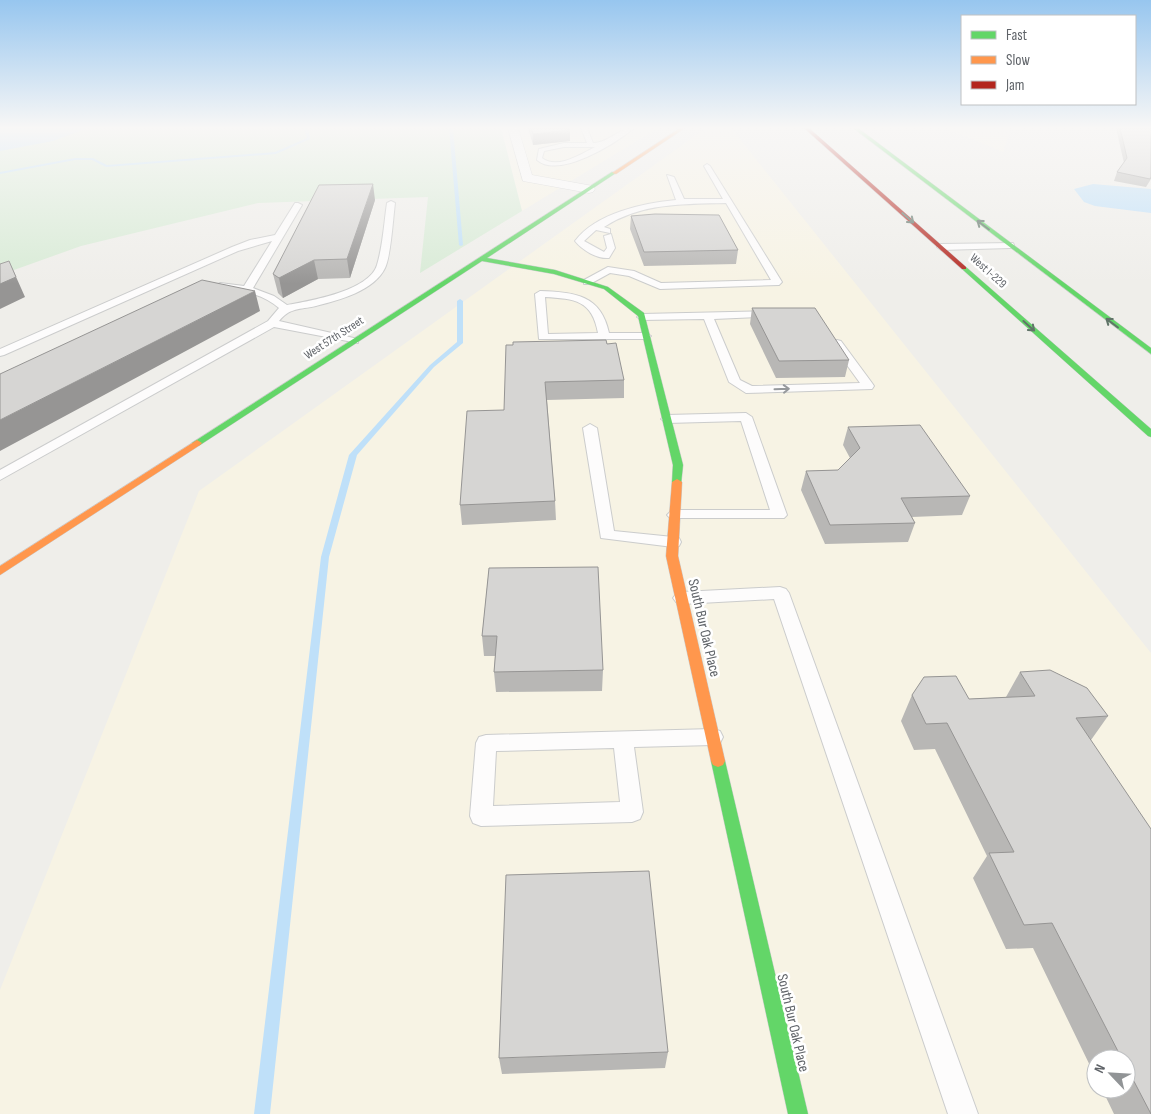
<svg xmlns="http://www.w3.org/2000/svg" width="1151" height="1114" font-family="'Sofia Sans Condensed',sans-serif">
<style>
.commercial{fill:#f7f3e4;fill-rule:evenodd}
.green{fill:#d8ebd6}
.water{fill:#bfe0f9}
.lines{fill:none;stroke-linecap:round;stroke-linejoin:round}
.stream{fill:#bfe0f9;fill-rule:evenodd}
.lane-casing{stroke:#cbcccc;stroke-width:2}
.street-casing{stroke:#cbcccc;stroke-width:1}
.fast-casing{stroke:#cacacb;stroke-width:1}
.slow-casing{stroke:#cacacb;stroke-width:1}
.jam-casing{stroke:#cacacb;stroke-width:1}
.lane{fill:#fdfcfc;fill-rule:evenodd}
.street{fill:#fdfcfc;fill-rule:evenodd}
.fast{fill:#63d668;fill-rule:evenodd}
.slow{fill:#ff974d;fill-rule:evenodd}
.jam{fill:#b3261e;fill-rule:evenodd}
.wall{fill:#b8b7b5}
.shaded-wall{fill:#969594}
.building{fill:#d6d5d3;stroke:#969594}
.oneway{stroke:#607468}
.oneway2{stroke:#96999c}
.labels{text-anchor:middle;dominant-baseline:central;stroke-width:5;stroke-linejoin:round;paint-order:stroke}
.far-street-label{font-size:12px;fill:#5f6368;stroke:#fff}
.street-label{font-size:15px;fill:#5f6368;stroke:#fff}
</style>
<rect width="100%" height="100%" fill="#efeeea"/>
<path class="commercial" d="M501 128H658L522 211Z
M706 128H731L1151 653V1114H0V990L199 491ZM1096 1059H1126V1089H1096Z
M946 128H1011L1003 152Z"/>
<path class="green" d="M0 128H501L522 211 420 273 428 197 258 203 81 246 0 275Z"/>
<path class="water" d="M0 128H88L53 141 0 151Z
M1093 184 1151 189V213L1095 206 1084 202 1074 189Z"/>
<g class="lines">
<path class="stream" d="M304 128H308L310 139 276 154 106 167 92 160H75L0 174V172L75 158H93L107 165 275 152 307 138Z
M449 128H453L463 245 461 246 459 245Z
M460 299 463 301V343L434 367 357 455 329 557 270 1114H254L321 557 349 455 430 365 457 342V301Z"/>
<defs>
<path id="lane" d="M581 128H587L593 143C609 143 618 128 634 128 615 144 559 179 537 160L539 149 564 143H587ZM564 147H595C581 154 557 170 542 158L544 151Z
M707 164 710 166 782 282 779 285 660 289 629 276 610 273 590 284H584V280L608 267 634 271 661 283 771 280 726 203C682 204 641 203 604 227L610 229V233L596 230 584 241 604 252 607 248 604 236 611 234 615 248 609 258C597 259 582 250 575 241 596 213 643 203 676 200L667 175 674 177 684 199H723L704 166Z
M391 201 395 203C393 218 391 256 385 268 374 291 339 300 316 306 299 310 291 307 279 321L358 339V343L274 327 0 480V470L268 321 279 308C270 300 259 295 246 292 237 290 222 292 215 286L220 283 244 286 272 241 238 251 4 355 0 356V349L232 247 250 240 275 235 295 203H298L302 205 253 288 274 296 287 305C310 301 369 291 377 265 383 245 384 223 387 203Z
M1013 243 1014 245 1010 248 941 250 937 247 941 244Z
M540 291C575 292 601 295 609 333H646L651 336 646 339H539L535 294ZM545 297C575 299 592 300 598 333L548 334Z
M774 311 778 312V316L714 319 740 380 752 386 860 383 831 343 837 340 841 341 872 383 874 386 872 389 746 393 729 382 704 319 642 320 637 317 642 314Z
M746 413 752 417 787 515 784 518H670L667 515 670 512 675 510H770L741 421 667 423 661 419 667 415Z
M590 424 597 428 614 531 673 537 679 538 681 542 679 546 673 547 601 538 583 428Z
M780 587 786 589 789 593 978 1114H948L774 599 682 604 676 602 673 598 676 594 682 592Z
M713 729 720 731 723 737 720 743 713 745 634 747 643 812 640 819 632 822 481 826 473 823 470 816 476 743 479 737 486 735ZM614 748 620 802 493 806 496 751Z"/>
<path id="street" d="M508 128H518L532 175 593 186 595 189 593 192 589 193 523 181Z"/>
<path id="fast" d="M853 128H858L1151 348V354Z
M612 172 616 173 487 258 555 270 608 287 644 313 683 465 681 484 677 485 672 482 673 465 638 316 604 289 554 274 482 261 200 445 197 446 192 443Z
M962 267H966L1151 429V437L1148 436 962 269Z
M718 755 723 757 725 761 808 1114H788L711 761 713 757Z"/>
<path id="slow" d="M680 128H685L616 174 612 173Z
M197 440 202 443 200 445 0 575V566Z
M677 479 682 482 678 556 725 761 723 765 718 767 713 765 711 761 666 556 672 482Z"/>
<path id="jam" d="M804 128H809L966 267V269H962Z"/>
</defs>
<use href="#lane" class="lane-casing"/>
<use href="#street" class="street-casing"/>
<use href="#fast" class="fast-casing"/>
<use href="#slow" class="slow-casing"/>
<use href="#jam" class="jam-casing"/>
<use href="#lane" class="lane"/>
<use href="#street" class="street"/>
<use href="#fast" class="fast"/>
<use href="#slow" class="slow"/>
<use href="#jam" class="jam"/>
</g>
<path class="wall" d="M528 128H569L570 130V141L533 145Z
M1116 128H1151V179L1146 187 1114 181 1117 172 1124 163Z
M375 200 350 278 318 279 283 298 278 293 273 274Z
M631 216 738 250 736 264 644 266 630 229Z
M752 308 849 360 845 377 776 378 750 324Z
M606 340 607 344 624 380V398L547 400 555 501 556 520 462 525 460 505 504 410Z
M848 427 970 496 962 515 912 517 915 523 908 542 825 544 801 490 806 471 838 470 850 458 843 445Z
M489 568 603 670 602 691 496 692 494 672 495 656H484L482 636Z
M1020 672 1108 716 1091 740 1151 1114H1114L1102 1089H1126V1059H1096V1078L1033 948 1006 949 973 878 987 856 935 749 914 750 901 721 912 695 969 699 1006 697Z
M668 1052 665 1068 502 1074 499 1058Z"/>
<path class="shaded-wall" d="M570 130V141L533 145V134Z
M373 184 375 200 350 278 347 259Z
M314 260 318 279 283 298 279 278Z
M9 261 25 297 0 309V284Z
M255 291 260 311 0 451V420Z"/>
<path class="building" d="M531 128H569L570 130 533 134Z
M1120 128H1151V177L1150 179 1117 172 1127 158Z
M373 184 347 259 314 260 279 278 273 274 319 185Z
M655 214 719 215 738 250 644 252 631 216Z
M9 261 16 277 0 284V264Z
M202 280 255 291 0 420V374Z
M752 308H815L849 360 779 361Z
M606 340 607 344 616 343 624 380 545 382 555 501 460 505 467 411 504 410 506 345H513V342Z
M920 425 970 496 901 498 915 523 830 525 806 471 838 470 860 448 848 427Z
M598 567 603 670 494 672 497 636H482L489 568Z
M1050 670 1087 688 1108 716 1076 718 1151 829V1114L1126 1066V1059H1122L1052 923 1024 925 989 853 1014 852 947 723 926 724 912 695 924 677 956 676 969 699 1035 696 1020 672Z
M649 871 668 1052 499 1058 506 875Z"/>
<defs><path id="oneway-shaft" d="M-6 0H5M1.5-3L5.5 0L1.5 3" fill="none" stroke-width="1.6" stroke-linecap="round" stroke-linejoin="round" transform="scale(1.25)"/></defs>
<g class="oneway">
<use href="#oneway-shaft" transform="translate(908 218) rotate(41)"/>
<use href="#oneway-shaft" transform="translate(983 225) rotate(-143)"/>
<use href="#oneway-shaft" transform="translate(1112 323) rotate(-143)"/>
<use href="#oneway-shaft" transform="translate(1029 326) rotate(42)"/>
</g>
<use class="oneway2" href="#oneway-shaft" transform="translate(782 389) rotate(-2)"/>
<linearGradient id="sky" x2="0" y2="1"><stop stop-color="#97c6ef"/><stop offset="0.45" stop-color="#f8f7f6"/><stop offset="1" stop-color="#f8f7f6" stop-opacity="0"/></linearGradient>
<rect width="1151" height="284" fill="url(#sky)"/>
<g class="labels">
<g class="far-street-label">
<text transform="translate(988 271) rotate(42)">West I-229</text>
<text transform="translate(334 338) rotate(-33)">West 57th Street</text>
</g>
<g class="street-label">
<text transform="translate(704 628) rotate(77)">South Bur Oak Place</text>
<text transform="translate(793 1023) rotate(77)">South Bur Oak Place</text>
</g>
</g>
<rect x="961" y="15" width="175" height="90" fill="#ffffff" stroke="#bfc1c3"/>
<rect x="971" y="31" width="25" height="8" fill="#63d668" stroke="#bfc1c3"/>
<text x="1006" y="40" font-size="15" fill="#5f6368">Fast</text>
<rect x="971" y="56" width="25" height="8" fill="#ff974d" stroke="#bfc1c3"/>
<text x="1006" y="65" font-size="15" fill="#5f6368">Slow</text>
<rect x="971" y="81" width="25" height="8" fill="#b3261e" stroke="#bfc1c3"/>
<text x="1006" y="90" font-size="15" fill="#5f6368">Jam</text>
<g transform="translate(1111 1074) rotate(295)"><circle r="24" fill="#ffffff" stroke="#bfc1c3"/>
<path d="M0-4L9 19L0 12L-9 19Z" fill="#919496"/>
<text y="-8" font-size="14" font-weight="bold" text-anchor="middle" fill="#5f6368">N</text>
</g>
</svg>
